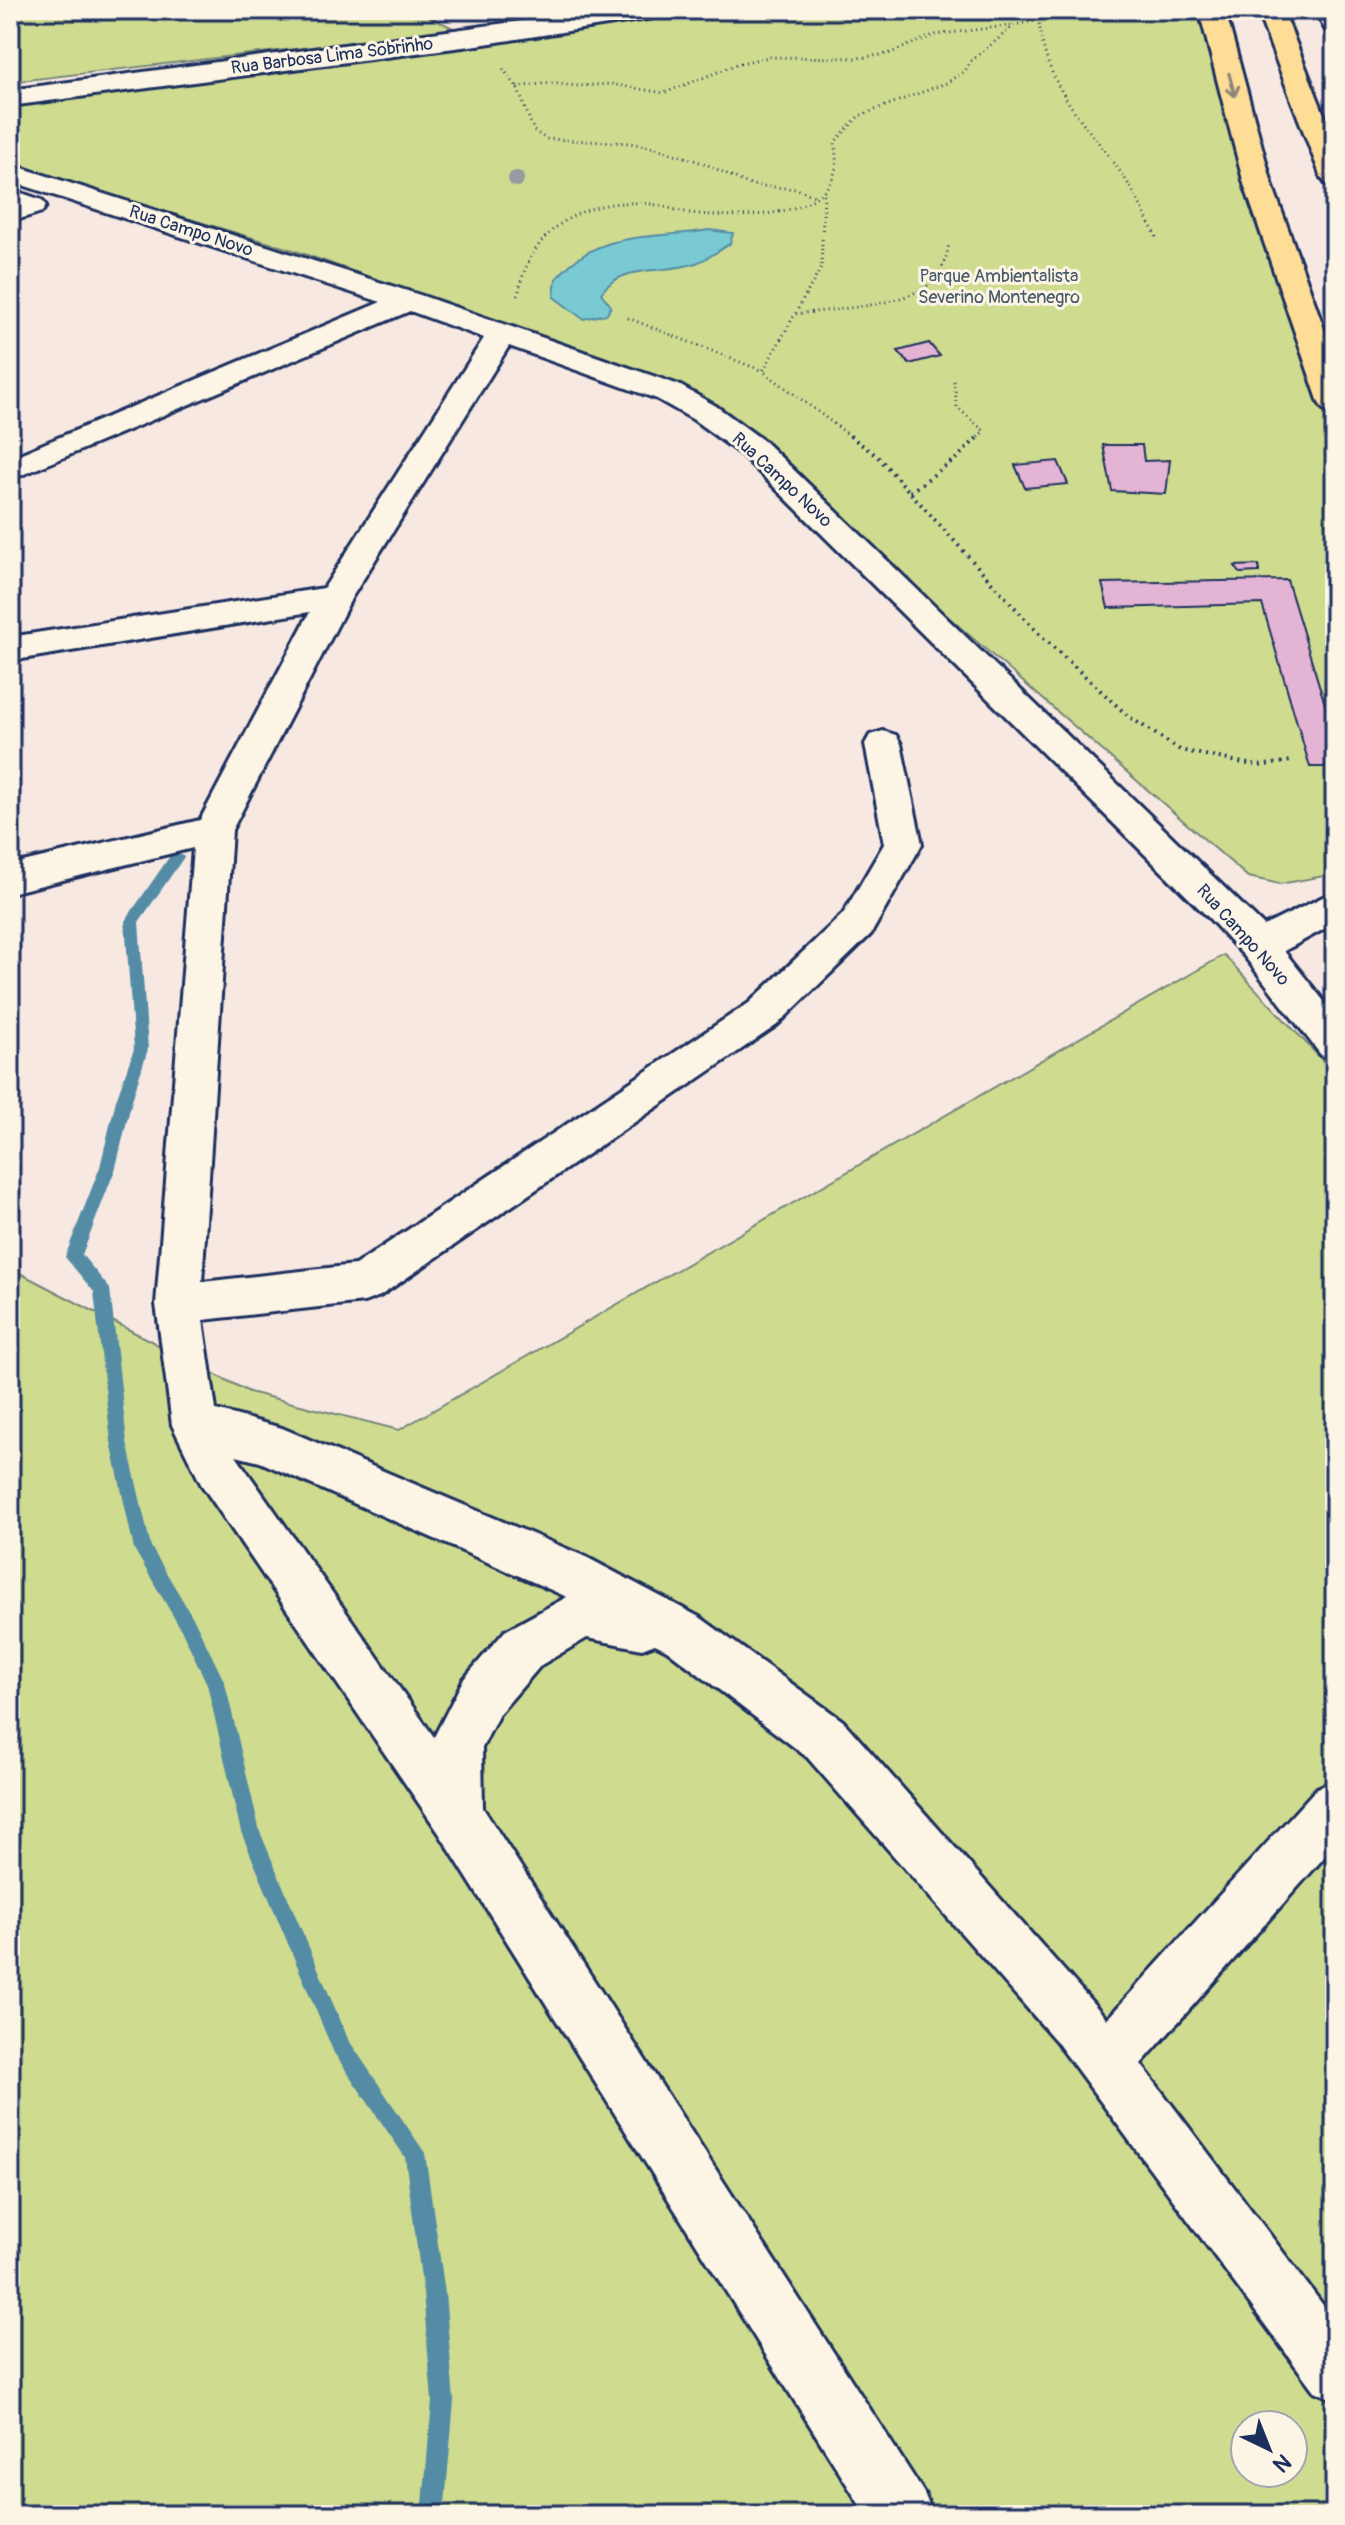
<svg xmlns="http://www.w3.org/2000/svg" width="1345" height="2525" font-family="Pangolin,sans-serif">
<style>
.green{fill:#cfdc90;stroke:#758677;stroke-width:2;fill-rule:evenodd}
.water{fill:#7acad4;stroke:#548ca5;stroke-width:2}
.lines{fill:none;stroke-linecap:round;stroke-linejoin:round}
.stream{fill:#548ca5;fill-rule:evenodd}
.building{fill:#e4b4d5;stroke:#1b2f5e;stroke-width:2}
.minor-casing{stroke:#1b2f5e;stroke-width:6}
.major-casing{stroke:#1b2f5e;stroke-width:6}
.path-far1{stroke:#1b2f5e;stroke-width:3;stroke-dasharray:1 4;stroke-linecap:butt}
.path{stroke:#1b2f5e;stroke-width:4;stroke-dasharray:2 5;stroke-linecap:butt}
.minor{fill:#fcf5e5;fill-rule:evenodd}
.major{fill:#fedd96;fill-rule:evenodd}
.tree{fill:#979aa0}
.oneway{stroke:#8c867a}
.labels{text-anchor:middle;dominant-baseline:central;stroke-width:6;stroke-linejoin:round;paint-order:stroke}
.far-street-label{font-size:18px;fill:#1b2f5e;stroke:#fcf5e5}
.far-park-label{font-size:18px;fill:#485a6a;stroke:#fcf5e5}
</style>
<rect width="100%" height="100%" fill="#f7e8e2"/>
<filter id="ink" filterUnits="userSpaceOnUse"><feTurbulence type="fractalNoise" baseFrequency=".0125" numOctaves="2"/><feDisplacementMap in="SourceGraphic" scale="16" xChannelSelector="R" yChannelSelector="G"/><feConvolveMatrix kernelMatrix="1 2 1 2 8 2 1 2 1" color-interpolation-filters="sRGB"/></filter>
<g filter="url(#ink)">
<path class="green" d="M10 10H416L457 30 10 82Z
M681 10H1196L1335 406V874L1280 884 1248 877 931 602 757 437 577 351 293 250 50 177 10 160V106Z
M1224 955 1335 1074V2515H10V1268L249 1392 399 1430ZM1245 2425H1293V2473H1245Z"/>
<path class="water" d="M709 230 733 233 730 244C719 250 708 259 696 263 664 275 624 262 601 293L611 306 607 314 583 319 554 297 556 279C599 228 651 240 709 230Z"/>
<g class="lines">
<path class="stream" d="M177 852 184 857 139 922 148 1049 132 1100 116 1167 82 1255 110 1289 127 1442 151 1547 195 1621 225 1683 260 1832 348 2039 425 2153 445 2293 454 2401 444 2515H422L432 2401 423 2293 405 2157 334 2053 241 1832 207 1684 183 1633 134 1549 111 1442 94 1292 65 1257 100 1167 116 1100 134 1049 125 921 172 853Z"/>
</g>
<path class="building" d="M929 343 940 356 909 364 898 351Z
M1103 445H1142L1144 461 1170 460 1166 494 1112 491Z
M1058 461 1068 484 1025 488 1015 465Z
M1259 565V572L1240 573 1235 566Z
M1287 580 1335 737V767H1310L1262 604 1108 608 1102 583Z"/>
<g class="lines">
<defs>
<path id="minor" d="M603 10H666L662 15 653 18 478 45 10 106V90Z
M1315 10H1335V34L1326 31Z
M10 164 420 295 679 385 716 406 764 441 1264 926 1335 891V923L1284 951 1335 1015V1060L1321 1055 1245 957 1210 919 742 455 694 420 657 399 509 346 352 597 232 830 202 1282 355 1265 749 1003 843 914 884 844 865 744 870 735 883 731 896 735 901 744 922 844 871 934 777 1025 380 1296 364 1302 203 1320 216 1410 282 1428 586 1557 701 1618 843 1721 1107 2019 1317 1788 1335 1780V1845L1141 2064 1335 2321V2400L1314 2391 1056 2041 807 1757 667 1650 655 1644 642 1649 587 1638 541 1665 499 1714 482 1748 483 1808 924 2493 933 2515H866L439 1833 201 1484 172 1425 156 1304 193 848 10 893V865L200 820 310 612 10 661V637L324 588 484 338 410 311 10 480V458L381 302 10 181ZM236 1456 260 1462 567 1597 505 1631 463 1680 434 1737Z
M10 189 42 200 46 206 42 212 10 222Z"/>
<path id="major" d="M1199 10H1225L1272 184 1335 359V412L1324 410 1319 403 1244 184Z
M1257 10H1283L1335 142V185L1325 183 1321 177Z"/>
</defs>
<use href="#minor" class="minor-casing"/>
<use href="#major" class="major-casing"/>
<path class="path-far1" d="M503 69 517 87 534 131 546 139 630 143 656 148 706 164 750 185 797 189 817 197
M517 87 550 83 578 86 610 84 664 93 741 63 769 57 857 58 888 54 934 35 1014 25
M824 194 821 268 763 371 853 438
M518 296C528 233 578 199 642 203 658 204 674 210 690 213 731 218 826 222 836 167 837 159 835 150 835 142L859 116 946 83 965 71 971 61 1015 25 1039 20C1045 90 1087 123 1124 177 1137 196 1146 218 1157 238
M796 314C833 309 902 307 931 283 942 273 947 257 949 243
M628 318 763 371
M954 381 957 407 984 431 977 438"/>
<path class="path" d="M850 436 877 456 1038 633 1128 716 1180 750 1258 766 1292 761
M910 492 958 457 979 436"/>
<use href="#minor" class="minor"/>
<use href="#major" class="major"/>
</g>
<circle class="tree" cx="516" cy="179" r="8"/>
<defs><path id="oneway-shaft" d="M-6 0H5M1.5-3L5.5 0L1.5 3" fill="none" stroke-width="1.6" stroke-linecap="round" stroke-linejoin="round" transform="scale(2)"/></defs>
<use class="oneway" href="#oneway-shaft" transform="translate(1232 85) rotate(75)"/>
</g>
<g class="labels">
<g class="far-street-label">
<text transform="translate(332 56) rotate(-7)">Rua Barbosa Lima Sobrinho</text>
<text transform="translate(191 231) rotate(18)">Rua Campo Novo</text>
<text transform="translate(782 480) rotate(43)">Rua Campo Novo</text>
<text transform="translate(1243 935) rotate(48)">Rua Campo Novo</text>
</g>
<g class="far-park-label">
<text x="999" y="276">Parque Ambientalista<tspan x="999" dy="21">Severino Montenegro</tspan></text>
</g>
</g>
<rect width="1345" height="2525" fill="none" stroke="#fcf5e5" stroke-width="40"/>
<rect x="20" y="20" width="1305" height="2485" fill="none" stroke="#1b2f5e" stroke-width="3" filter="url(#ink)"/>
<g transform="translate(1269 2449) rotate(137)"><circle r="38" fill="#fcf5e5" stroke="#a2a6af" stroke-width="2"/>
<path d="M0-6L14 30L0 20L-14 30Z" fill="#1b2f5e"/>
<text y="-12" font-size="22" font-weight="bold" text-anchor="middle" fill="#1b2f5e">N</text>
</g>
</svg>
